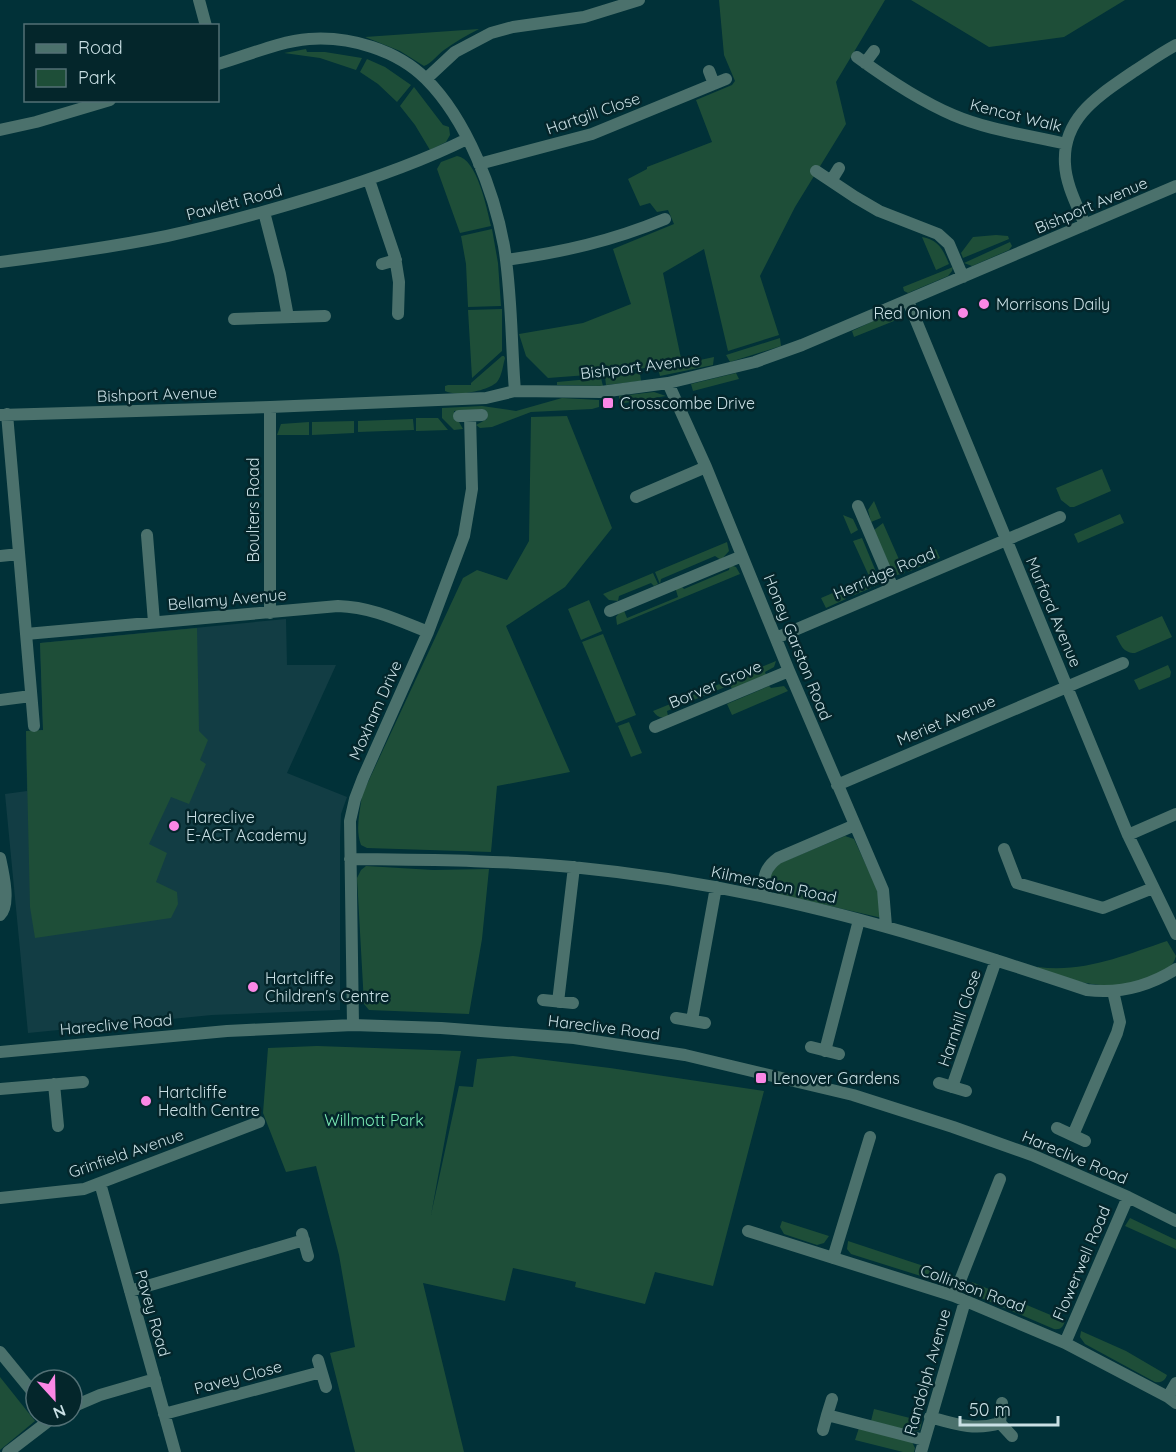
<svg xmlns="http://www.w3.org/2000/svg" width="1176" height="1452" font-family="Quicksand,sans-serif">
<style>
.built{fill:#123d44}
.green{fill:#1e4e38}
.lines{fill:none;stroke-linecap:round;stroke-linejoin:round}
.minor{stroke:#4b716c;stroke-width:12}
.poi-dot{fill:#fb87e5;stroke:#04262b;stroke-width:2}
.labels{text-anchor:middle;dominant-baseline:central;stroke-width:5;stroke-linejoin:round;paint-order:stroke}
.street-label{font-size:16px;fill:#c9dfe4;stroke:#04262b}
.poi-label{font-size:16px;fill:#c9dfe4;stroke:#04262b;text-anchor:start}
.park-label{font-size:16px;fill:#7be9b4;stroke:#04262b}
</style>
<rect width="100%" height="100%" fill="#013138"/>
<path class="built" d="M286 619 287 665H336L287 773 347 797 341 814 340 838V1010L212 1015 28 1033 5 794 27 791 26 731 43 730 40 643Z"/>
<path class="green" d="M719 0H885L836 82 846 124 795 207 760 276 779 335 728 351 704 249 663 273 682 363 601 374 548 378 526 356 519 334 583 323 631 304 613 249 674 224 668 210 657 212 650 203 640 206 628 179 647 169V167L712 142 696 100 732 85 735 81 724 55Z
M911 0H1125L1064 37 989 47Z
M479 29C467 35 455 42 444 50 437 55 432 63 424 66L400 51 365 37Z
M306 49 307 52H325L362 58 356 70 320 58 284 53Z
M367 59 385 67 411 85 397 102 378 84 360 72Z
M414 87 443 125 449 127 450 135 446 142 430 150 415 125 400 106Z
M457 156C477 158 487 209 491 226L460 233 437 169 441 162Z
M492 229 498 263 501 306 468 307 466 264 461 236Z
M996 235 1008 236 1009 239 963 258 961 253 973 237Z
M922 237C938 240 943 249 949 264L936 270Z
M1010 242 1012 246 1009 250 972 266 964 263Z
M953 267 952 271 948 276 908 293 904 291 903 287Z
M502 309V351L472 378 468 310Z
M889 310 894 321 854 337 852 331 886 315Z
M780 338 781 346 730 362 726 355Z
M502 356H504L505 358C503 365 502 376 497 382 488 391 456 397 445 391V386L448 385H471V383Z
M714 357 713 365 660 376 658 369Z
M640 373 641 381 606 385 605 377Z
M736 373 739 379 693 391 691 384Z
M601 378 603 386 557 385V382Z
M654 392 666 396 619 404V396Z
M562 398 599 400V407L592 409 531 412 492 427 480 428 476 425 487 419 486 410 454 411V420L459 422 463 429 454 430 442 418V408L482 406 516 411Z
M567 416 612 528 565 587 506 626 570 772 497 786 491 852 367 848 361 845C355 829 360 812 362 795L463 578 477 570 507 580 529 541 531 417Z
M416 418H438L448 430 416 431Z
M413 419 414 430 358 432V421Z
M354 421V433L312 435V422Z
M309 422V435H277L281 424Z
M1102 469 1111 491 1074 507H1070L1061 500 1056 488Z
M874 501 881 518 871 522 868 510Z
M1120 514 1124 523 1078 543 1074 534Z
M843 515 853 519 858 530 851 534Z
M883 523 905 573 897 575 892 572 874 530Z
M862 538 879 579V584L874 587 853 541Z
M727 542 729 551 721 560 715 556 661 579 660 584 655 572Z
M936 549 940 558 908 572 904 562Z
M730 565 736 567 740 574 617 625 616 617 623 608 627 618 678 597 675 587 680 585 684 589 729 570Z
M653 573 658 584 654 586 651 583 619 596 618 601 609 600 603 594Z
M867 579 871 588 852 596 848 586Z
M842 589 846 599 826 608 821 598Z
M589 600 602 631 581 640 568 609Z
M1162 616 1172 637 1135 653C1123 653 1121 645 1116 636Z
M197 628 199 731 208 740 200 760 206 764 189 804 171 797 149 844 167 853 156 882 177 892 178 904 171 918 35 938 30 907 26 731 43 730 40 643Z
M603 634 636 715 616 723 582 642Z
M776 661 774 667 765 672 766 675 732 689 730 685 667 711 668 716C661 719 657 717 653 711Z
M1168 665 1171 672 1170 677 1139 690 1134 680Z
M769 686 771 688 784 686 788 691 732 715 727 704Z
M629 722 642 753 631 757 618 726Z
M845 836 854 839 877 889 882 918 778 894 770 885 769 877 778 864Z
M366 866 433 870 489 869 482 939 469 1014 369 1010 364 1004 357 878 361 870Z
M1167 941 1176 956C1173 967 1166 970 1156 974 1113 995 1080 983 1038 969V967C1084 973 1125 955 1167 941Z
M317 1046 461 1051 431 1215 459 1086 473 1087 477 1059 513 1056 610 1068 764 1091 713 1286 655 1272 645 1304 575 1287 576 1282 513 1268 505 1301 423 1283 464 1452H355L330 1353 355 1347 339 1255 316 1166 286 1172 263 1113 268 1048Z
M1130 1218 1176 1240V1249L1125 1226Z
M782 1221 829 1236 824 1243 817 1245 784 1234 780 1227Z
M848 1241 954 1276 949 1282 943 1283 851 1254 847 1249Z
M972 1282 1065 1321C1063 1327 1061 1330 1054 1329L974 1295 970 1290Z
M1081 1331 1126 1351 1167 1375C1165 1381 1161 1383 1155 1382L1085 1344 1080 1337Z
M0 1377 35 1421 0 1450Z
M874 1409 922 1421 920 1430 912 1432 871 1421Z
M859 1428 912 1442 915 1448 914 1452H903L855 1440Z"/>
<g class="lines">
<path class="minor" d="M199 0 206 26
M857 57C887 79 918 100 953 115 988 130 1028 135 1066 144
M865 63 874 51
M218 64C246 56 280 41 309 39 350 36 397 50 426 79 467 120 494 191 504 246 512 294 511 343 515 391
M709 71 714 84
M426 79 455 52 491 33 513 27 584 17 639 0
M0 130 36 122 110 100
M479 164 592 134 726 79
M816 171 855 197 879 211 938 234 949 244 963 277
M369 180 395 257 399 282 398 314
M831 181 839 168
M264 212 280 274 288 317
M1085 225C1077 205 1066 185 1065 164 1062 117 1100 95 1133 72 1147 63 1161 53 1176 45
M506 260C563 252 612 241 665 219
M0 262C56 255 112 247 167 236 218 225 268 211 317 196 369 180 419 163 467 139
M382 264 396 260
M908 301 1128 835 1176 934
M234 319 325 316
M668 383 706 467 789 671 883 890 886 926
M7 414 34 726
M0 415 270 407 486 398 515 391 601 392 668 383 755 362 802 345 1176 186
M459 416 482 415
M636 497 706 467
M858 506 893 588
M147 535 154 622
M0 556 19 554
M610 611 742 556
M270 613V407
M26 634 338 606C371 607 398 620 428 632
M776 638 1060 517
M0 700 31 696
M655 727 789 671
M837 785 1123 663
M1128 835 1176 814
M1004 849 1017 883 1103 908 1153 888
M0 858C3 872 11 905 0 915
M350 859C424 860 498 860 572 867 634 873 699 883 760 896 871 919 979 954 1087 990 1118 994 1149 986 1176 969
M762 896C764 879 763 869 778 858L855 825
M543 1000 573 1003
M558 1002 574 867
M676 1018 705 1023
M692 1020 716 887
M353 1025 350 821 355 799 363 778 428 632 464 536 472 489 470 416
M811 1047 839 1054
M825 1051 859 920
M0 1052 227 1031 353 1025 441 1028 574 1038 685 1055 853 1095 953 1127 1032 1155 1128 1197 1176 1221
M939 1083 966 1091
M54 1084 58 1126
M952 1087 996 960
M0 1089 83 1082
M1057 1128 1085 1141
M1073 1135 1117 1033 1120 1022 1113 991
M100 1183 175 1452
M0 1198 84 1189 259 1122
M748 1231 954 1296 1065 1343 1168 1397 1176 1403
M302 1234 308 1256
M833 1258 870 1137
M130 1291 304 1240
M954 1296 1000 1179
M1065 1343 1128 1197
M0 1352 36 1396
M318 1360 326 1387
M1168 1397 1176 1383
M72 1407 100 1395 155 1379
M164 1414 321 1372
M827 1415 832 1399
M930 1417C955 1424 975 1431 1000 1423L1012 1436
M1000 1423 1002 1403
M823 1430 827 1415 924 1440
M8 1452 55 1416
M921 1452 965 1301"/>
</g>
<g class="poi-dot">
<circle cx="984" cy="304" r="6"/>
<circle cx="963" cy="313" r="6"/>
<rect x="602" y="397" width="12" height="12" rx="3"/>
<circle cx="174" cy="826" r="6"/>
<circle cx="253" cy="987" r="6"/>
<rect x="755" y="1072" width="12" height="12" rx="3"/>
<circle cx="146" cy="1101" r="6"/>
</g>
<g class="labels">
<g class="street-label">
<text transform="translate(593 113) rotate(-19)">Hartgill Close</text>
<text transform="translate(1016 115) rotate(14)">Kencot Walk</text>
<text transform="translate(234 202) rotate(-15)">Pawlett Road</text>
<text transform="translate(1091 205) rotate(-23)">Bishport Avenue</text>
<text transform="translate(640 366) rotate(-7)">Bishport Avenue</text>
<text transform="translate(157 394) rotate(-2)">Bishport Avenue</text>
<text transform="translate(253 510) rotate(-90)">Boulters Road</text>
<text transform="translate(884 573) rotate(-23)">Herridge Road</text>
<text transform="translate(227 599) rotate(-5)">Bellamy Avenue</text>
<text transform="translate(1054 612) rotate(67)">Murford Avenue</text>
<text transform="translate(798 647) rotate(68)">Honey Garston Road</text>
<text transform="translate(715 684) rotate(-23)">Borver Grove</text>
<text transform="translate(375 710) rotate(-66)">Moxham Drive</text>
<text transform="translate(946 720) rotate(-23)">Meriet Avenue</text>
<text transform="translate(774 884) rotate(12)">Kilmersdon Road</text>
<text transform="translate(959 1018) rotate(-71)">Harnhill Close</text>
<text transform="translate(116 1024) rotate(-5)">Hareclive Road</text>
<text transform="translate(604 1027) rotate(7)">Hareclive Road</text>
<text transform="translate(126 1153) rotate(-19)">Grinfield Avenue</text>
<text transform="translate(1075 1157) rotate(23)">Hareclive Road</text>
<text transform="translate(1081 1263) rotate(-67)">Flowerwell Road</text>
<text transform="translate(973 1288) rotate(20)">Collinson Road</text>
<text transform="translate(153 1313) rotate(74)">Pavey Road</text>
<text transform="translate(927 1372) rotate(-74)">Randolph Avenue</text>
<text transform="translate(238 1377) rotate(-15)">Pavey Close</text>
</g>
<g class="poi-label">
<text x="996" y="304">Morrisons Daily</text>
<text x="951" y="313" text-anchor="end">Red Onion</text>
<text x="620" y="403">Crosscombe Drive</text>
<text x="186" y="817">Hareclive<tspan x="186" dy="18">E-ACT Academy</tspan></text>
<text x="265" y="978">Hartcliffe<tspan x="265" dy="18">Children's Centre</tspan></text>
<text x="773" y="1078">Lenover Gardens</text>
<text x="158" y="1092">Hartcliffe<tspan x="158" dy="18">Health Centre</tspan></text>
</g>
<g class="park-label">
<text x="374" y="1120">Willmott Park</text>
</g>
</g>
<rect x="24" y="24" width="195" height="78" fill="#04262b" stroke="#537075" stroke-width="1.5"/>
<rect x="36" y="44" width="30" height="9" fill="#4b716c" stroke="#537075" stroke-width="1.5"/>
<text x="78" y="54" font-size="18" fill="#c9dfe4">Road</text>
<rect x="36" y="69" width="30" height="18" fill="#1e4e38" stroke="#537075" stroke-width="1.5"/>
<text x="78" y="84" font-size="18" fill="#c9dfe4">Park</text>
<g transform="translate(54 1398) rotate(158)"><circle r="28" fill="#04262b" stroke="#537075" stroke-width="1.5"/>
<path d="M0-4.5L10 22L0 15L-10 22Z" fill="#fb87e5"/>
<text y="-9" font-size="16" font-weight="bold" text-anchor="middle" fill="#c9dfe4">N</text>
</g>
<path d="M960 1416v9h98v-9" fill="none" stroke="#c9dfe4" stroke-width="3"/>
<text x="969" y="1416" font-size="18" fill="#c9dfe4" stroke="#04262b" stroke-width="4.5" paint-order="stroke">50 m</text>
</svg>
